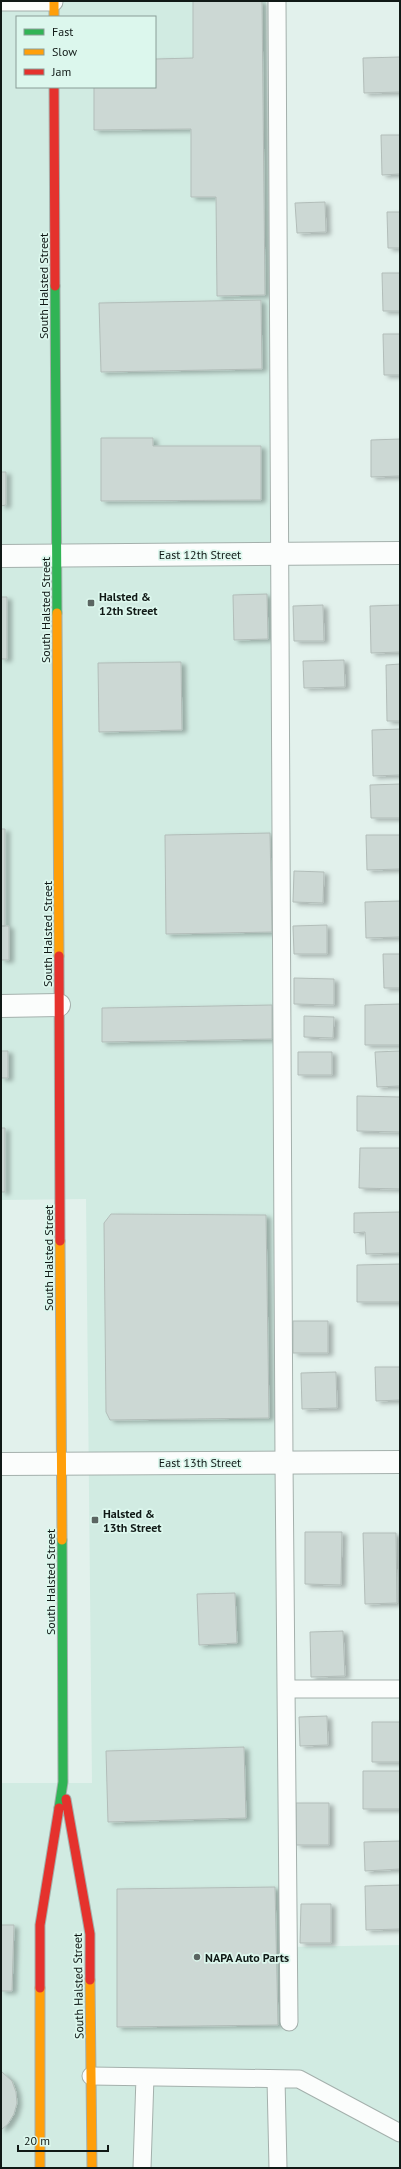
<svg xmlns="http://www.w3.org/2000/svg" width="401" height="2169" font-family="'PT Sans',sans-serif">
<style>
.built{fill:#d1ebe2;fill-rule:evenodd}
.building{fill:#ccd8d4;stroke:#b2bdb9;filter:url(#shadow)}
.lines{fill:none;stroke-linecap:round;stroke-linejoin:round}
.lane-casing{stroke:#a4b0ac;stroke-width:19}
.street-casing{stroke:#a4b0ac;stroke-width:24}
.fast-casing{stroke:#a4b0ac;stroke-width:11}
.slow-casing{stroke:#a4b0ac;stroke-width:11}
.jam-casing{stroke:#a4b0ac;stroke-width:11}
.lane{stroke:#fbfdfc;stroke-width:17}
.street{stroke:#fbfdfc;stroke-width:22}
.fast{stroke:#30b455;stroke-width:9}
.slow{stroke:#ff9f0a;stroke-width:9}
.jam{stroke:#e5322d;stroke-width:9}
.poi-dot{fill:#5a6561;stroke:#dcf7ed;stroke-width:1.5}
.labels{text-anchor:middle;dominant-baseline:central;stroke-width:3.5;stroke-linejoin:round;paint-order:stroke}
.street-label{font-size:12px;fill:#101916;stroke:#dcf7ed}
.poi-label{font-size:12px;font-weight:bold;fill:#101916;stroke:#dcf7ed;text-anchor:start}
</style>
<defs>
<filter id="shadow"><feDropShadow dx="4.5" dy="2.5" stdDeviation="2" flood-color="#0004"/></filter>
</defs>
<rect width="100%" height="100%" fill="#e2f1ec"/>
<path class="built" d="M1 1H266L288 1947 400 1945V2168H1V1783H92L86 1199 1 1200ZM17 17H155V87H17Z"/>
<path class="building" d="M193 1H262L265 295 217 296 216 197H191V129L94 130V87H155V59L193 58Z
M400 57V92L364 93 363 58Z
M381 135H400V174L382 175Z
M325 202 326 232 297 233 295 203Z
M387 212H400V248H388Z
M382 273H400V311H383Z
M261 300 262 369 101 372 99 303Z
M383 334H400V375H384Z
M101 438H153V446H261V500L101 501Z
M400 439V476L371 477V440Z
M1 472H6V505L1 506Z
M267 594 268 639 234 640 233 595Z
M1 597H7V659H1Z
M323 605 324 641H294L293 606Z
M400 605V652L371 653 370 606Z
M344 660 345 687 304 688 303 661Z
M181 662 182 730 99 732 98 663Z
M400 664V721H387L386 665Z
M400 729V775L373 776 372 730Z
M400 784V818H371L370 785Z
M1 829H5V926H1Z
M270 833 272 932 166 934 165 835Z
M366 835H400V869L367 870Z
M294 871 324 872 323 903 293 902Z
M400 901V937L366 938 365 902Z
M327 925V954H294L293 926Z
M1 926H9V960H1Z
M383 954H400V988H384Z
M294 978 334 979V1005L294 1004Z
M400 1004V1045H365V1005Z
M272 1005V1039L102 1042V1008Z
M304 1016 334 1017 333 1038 304 1037Z
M1 1051H8V1078H1Z
M400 1051V1086L377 1087 375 1052Z
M298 1052H332V1075H298Z
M357 1096 400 1097V1132L357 1131Z
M1 1128H5V1192H1Z
M360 1148H400V1189L359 1188Z
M400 1212V1253L366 1254 365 1232 354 1233V1213Z
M111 1214 266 1215 269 1418 110 1420 106 1412 104 1223Z
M400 1264V1302H357V1265Z
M293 1321H328V1353H293Z
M375 1367H400V1400L376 1401Z
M336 1372 337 1408 302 1409 301 1373Z
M305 1532H342L341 1585 305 1584Z
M363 1533H396L397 1603 365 1604Z
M235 1593 237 1643 199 1645 197 1594Z
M343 1631 345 1676 311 1677 310 1632Z
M327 1716 328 1745 300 1746 299 1717Z
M372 1722H400V1762H372Z
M244 1747 246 1818 108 1822 106 1751Z
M363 1771H400V1809H363Z
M296 1803H329V1845H296Z
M400 1841V1869L365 1871 364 1842Z
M400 1885V1929L366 1930 365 1886Z
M275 1887 278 2025 117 2027V1889Z
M301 1904H331V1943H300Z
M1 1925H14L12 1991H1Z
M1 2071 12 2081 16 2092 17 2103 14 2114 8 2124 1 2130Z"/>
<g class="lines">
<defs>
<path id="lane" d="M277 1 284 1462 289 2022
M1 2H54
M286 1689H400
M91 2076 299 2079 400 2133
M276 2079 278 2168
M142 2168 145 2077"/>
<path id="street" d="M1 556 400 553
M1 1006 59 1005
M1 1464 400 1462"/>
<path id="fast" d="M55 286 57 613
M59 1808 63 1782 62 1540"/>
<path id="slow" d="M54 1V17
M57 613 59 956
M60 1241 62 1540
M90 1980 92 2168
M40 1988V2168"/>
<path id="jam" d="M54 87 55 286
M59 956 60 1241
M66 1799 90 1934V1980
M40 1988V1925L59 1808"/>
</defs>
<use href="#lane" class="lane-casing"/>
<use href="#street" class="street-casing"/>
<use href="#fast" class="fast-casing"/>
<use href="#slow" class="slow-casing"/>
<use href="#jam" class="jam-casing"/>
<use href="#lane" class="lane"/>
<use href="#street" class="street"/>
<use href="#fast" class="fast"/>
<use href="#slow" class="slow"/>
<use href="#jam" class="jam"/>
</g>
<g class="poi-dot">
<rect x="87" y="599" width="8" height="8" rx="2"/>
<rect x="91" y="1516" width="8" height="8" rx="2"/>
<circle cx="197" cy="1957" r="4"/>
</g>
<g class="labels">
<g class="street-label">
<text transform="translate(43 286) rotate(-90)">South Halsted Street</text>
<text x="200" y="554">East 12th Street</text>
<text transform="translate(45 610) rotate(-90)">South Halsted Street</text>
<text transform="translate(47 934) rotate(-90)">South Halsted Street</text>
<text transform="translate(48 1258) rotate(-90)">South Halsted Street</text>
<text x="200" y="1462">East 13th Street</text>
<text transform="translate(50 1582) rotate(-90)">South Halsted Street</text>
<text transform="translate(78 1986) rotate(-91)">South Halsted Street</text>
</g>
<g class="poi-label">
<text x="99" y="596">Halsted &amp;<tspan x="99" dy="14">12th Street</tspan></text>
<text x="103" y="1513">Halsted &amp;<tspan x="103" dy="14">13th Street</tspan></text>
<text x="205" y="1957">NAPA Auto Parts</text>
</g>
</g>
<rect width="401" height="2169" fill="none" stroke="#101916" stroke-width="4"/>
<rect x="16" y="16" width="140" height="72" fill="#dcf7ed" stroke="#8a9e97"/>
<rect x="24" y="29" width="20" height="6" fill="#30b455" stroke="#8a9e97"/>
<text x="52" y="36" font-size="12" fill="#101916">Fast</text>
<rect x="24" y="49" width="20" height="6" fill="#ff9f0a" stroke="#8a9e97"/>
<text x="52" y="56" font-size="12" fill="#101916">Slow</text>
<rect x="24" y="69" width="20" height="6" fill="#e5322d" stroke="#8a9e97"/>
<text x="52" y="76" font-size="12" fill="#101916">Jam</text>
<path d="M18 2145v6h90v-6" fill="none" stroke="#101916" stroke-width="2"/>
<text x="24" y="2145" font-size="12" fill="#101916" stroke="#dcf7ed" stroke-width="3" paint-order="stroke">20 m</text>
</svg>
